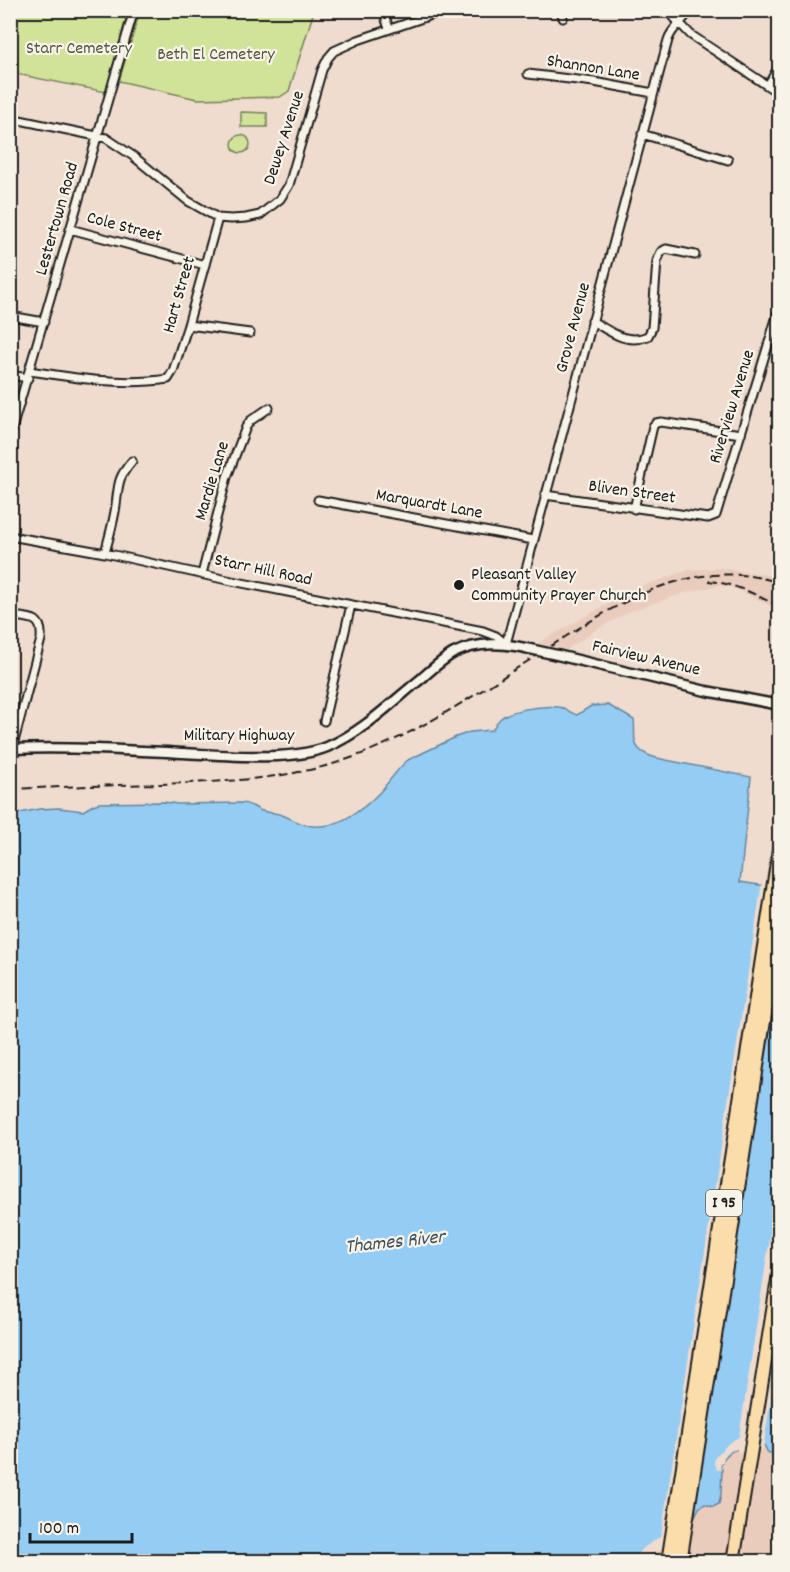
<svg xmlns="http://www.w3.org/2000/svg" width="790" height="1572" font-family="Dekko,sans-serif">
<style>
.built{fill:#eaccbc}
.green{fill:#d0e398;stroke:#76805a;stroke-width:1.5}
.water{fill:#95ccf4;stroke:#65869e;stroke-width:1.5}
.pier{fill:#efdcce}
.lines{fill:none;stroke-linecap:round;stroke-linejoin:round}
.minor-casing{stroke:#1c1c1c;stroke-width:11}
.tertiary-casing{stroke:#1c1c1c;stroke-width:13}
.motorway-casing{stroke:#1c1c1c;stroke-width:16}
.minor{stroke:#f7f3e8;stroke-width:7}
.tertiary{stroke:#f7f3e8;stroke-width:8}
.motorway{stroke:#faddab;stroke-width:12}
.rail{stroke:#1c1c1c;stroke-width:2;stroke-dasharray:9 4.5;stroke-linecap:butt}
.tertiary-bridge-casing{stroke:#1c1c1c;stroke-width:13;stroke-linecap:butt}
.tertiary-bridge{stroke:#f7f3e8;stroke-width:8}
.poi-dot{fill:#1c1c1c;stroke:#f7f3e8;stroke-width:2}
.labels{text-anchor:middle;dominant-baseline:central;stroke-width:4.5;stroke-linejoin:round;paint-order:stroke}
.shield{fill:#f7f3e8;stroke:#5e5c59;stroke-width:1.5}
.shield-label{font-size:16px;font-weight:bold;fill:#1c1c1c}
.park-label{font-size:18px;fill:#525841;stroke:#f7f3e8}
.street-label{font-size:18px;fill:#1c1c1c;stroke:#f7f3e8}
.poi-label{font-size:18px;fill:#1c1c1c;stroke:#f7f3e8;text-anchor:start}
.water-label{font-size:20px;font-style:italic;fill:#40515d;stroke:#f7f3e8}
</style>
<rect width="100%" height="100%" fill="#efdcce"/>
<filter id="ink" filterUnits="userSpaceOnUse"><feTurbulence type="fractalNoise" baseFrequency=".0167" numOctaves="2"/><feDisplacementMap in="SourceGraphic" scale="12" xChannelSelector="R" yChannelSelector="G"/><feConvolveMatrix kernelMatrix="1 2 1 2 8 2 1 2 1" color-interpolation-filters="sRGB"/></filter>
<g filter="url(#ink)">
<path class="built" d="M718 568 762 574 779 578V610L736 589 723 585 687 592 631 611 599 628 566 650 538 643 636 588 689 570Z
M765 1445 779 1453V1561L636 1562 691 1524 699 1507 705 1504 713 1507 721 1494 722 1470 720 1469 724 1457 728 1452 738 1449Z"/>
<path class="green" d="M10 11H128L106 92 11 73Z
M140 11V10L314 11 289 91 280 97 197 99 119 81Z
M241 112 267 113V127H241Z
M232 144a9 9 0 1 1 18 0a9 9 0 1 1-18 0Z"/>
<path class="water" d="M608 705 634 720C635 727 634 734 635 740 636 754 655 758 666 760L751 777 740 882 780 888 779 1453 777 1452 768 1453 764 1445C744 1448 725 1446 720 1468L722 1469 721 1494 719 1504 713 1507 705 1504 699 1508 691 1524 636 1561H11L10 815 39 809 59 808 83 811 93 805 99 803 164 802 178 804 242 803C249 804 253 806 259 810 266 813 274 812 282 815 290 818 298 823 307 825 334 832 363 810 380 792 389 782 397 769 408 760L456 737 470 732 492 730C495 726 497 721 501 718 511 709 551 704 563 708 568 710 571 713 577 715L591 706Z"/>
<path class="pier" d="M762 882 780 885 779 955 677 1544 652 1553 640 1562 629 1561 646 1546 661 1536Z
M779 1179V1346L763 1450V1449L737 1452V1449L728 1452 724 1457 723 1462H721L720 1468 722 1469 717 1470 714 1464 715 1457 730 1442 739 1437Z"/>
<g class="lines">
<defs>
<path id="minor" d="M383 10 389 29
M561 10 563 18
M667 10 691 35 780 94
M678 23 681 14 685 10
M528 74 594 82 653 93
M768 85 780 65
M10 118 106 138 133 156 188 201 218 218 231 219 246 218 260 215 280 199 289 185 322 70 328 58 334 51 358 40 446 10
M642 134 728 160
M70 229 205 265
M10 316 44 322
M592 321C611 332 626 345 648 336L652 328 657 261 661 252 666 249 695 255
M188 325 250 333
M30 371C75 378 121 386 168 379L173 371 188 325 218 218
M10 375 28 378
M10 436 134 10
M545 495 708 518 716 515 780 306
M318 500 533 540
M634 509 653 426 656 423 661 422 741 434
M10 536 105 553 232 581 483 631 496 636 506 644 668 40C672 27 683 22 690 10
M105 553C109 537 114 521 116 505 119 483 117 479 132 461
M202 574 227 477 246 427 250 421 269 408
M10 616C28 618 43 615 41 639L12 749
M324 721 351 605"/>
<path id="tertiary" d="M557 655 706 691 780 705
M10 749C68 747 125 750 183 753 224 755 290 762 327 747 363 732 392 702 422 678 432 669 443 659 454 653 479 641 504 643 530 649"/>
<path id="motorway" d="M668 1562 780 844
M680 1562 780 918
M733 1562 780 1267"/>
</defs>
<use href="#minor" class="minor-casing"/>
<use href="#tertiary" class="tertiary-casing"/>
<use href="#motorway" class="motorway-casing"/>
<use href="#minor" class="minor"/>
<use href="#tertiary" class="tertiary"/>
<use href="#motorway" class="motorway"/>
<path class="rail" d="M708 581C734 583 757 595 780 607
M551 646C621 601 693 555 780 583
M10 789C61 787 111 785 161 784 219 782 280 780 336 763 409 740 473 696 536 656"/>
<defs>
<path id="tertiary-bridge" d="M530 649 557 655"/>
</defs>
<use href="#tertiary-bridge" class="tertiary-bridge-casing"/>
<use href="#tertiary-bridge" class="tertiary-bridge"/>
</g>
</g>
<circle class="poi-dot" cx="459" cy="585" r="6"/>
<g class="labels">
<rect class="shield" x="706" y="1190" width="36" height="26" rx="4.5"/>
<g class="shield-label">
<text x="724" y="1203">I 95</text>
</g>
<g class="park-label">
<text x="79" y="49">Starr Cemetery</text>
<text x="216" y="55">Beth El Cemetery</text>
</g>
<g class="street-label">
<text transform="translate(593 69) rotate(9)">Shannon Lane</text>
<text transform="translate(285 138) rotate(-72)">Dewey Avenue</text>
<text transform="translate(58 219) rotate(-74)">Lestertown Road</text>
<text transform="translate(124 228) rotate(15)">Cole Street</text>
<text transform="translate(180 295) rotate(-74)">Hart Street</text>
<text transform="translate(574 328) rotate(-75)">Grove Avenue</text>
<text transform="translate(733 407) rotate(-73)">Riverview Avenue</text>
<text transform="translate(213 481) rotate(-73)">Mardie Lane</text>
<text transform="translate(632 493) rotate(8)">Bliven Street</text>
<text transform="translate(429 505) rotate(10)">Marquardt Lane</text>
<text transform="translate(263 571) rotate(12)">Starr Hill Road</text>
<text transform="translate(646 659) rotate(13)">Fairview Avenue</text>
<text x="239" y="736">Military Highway</text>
</g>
<g class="poi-label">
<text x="471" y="575">Pleasant Valley<tspan x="471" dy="21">Community Prayer Church</tspan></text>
</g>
<g class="water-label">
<text transform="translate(395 1243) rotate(-6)">Thames River</text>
</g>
</g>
<rect width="790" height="1572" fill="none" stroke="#f7f3e8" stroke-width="36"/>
<rect x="18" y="18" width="754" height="1536" fill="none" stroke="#1c1c1c" stroke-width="2" filter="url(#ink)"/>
<path d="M30 1533v9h102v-9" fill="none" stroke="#1c1c1c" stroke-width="3"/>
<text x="39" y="1533" font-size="18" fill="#1c1c1c" stroke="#f7f3e8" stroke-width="4.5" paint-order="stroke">100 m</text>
</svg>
